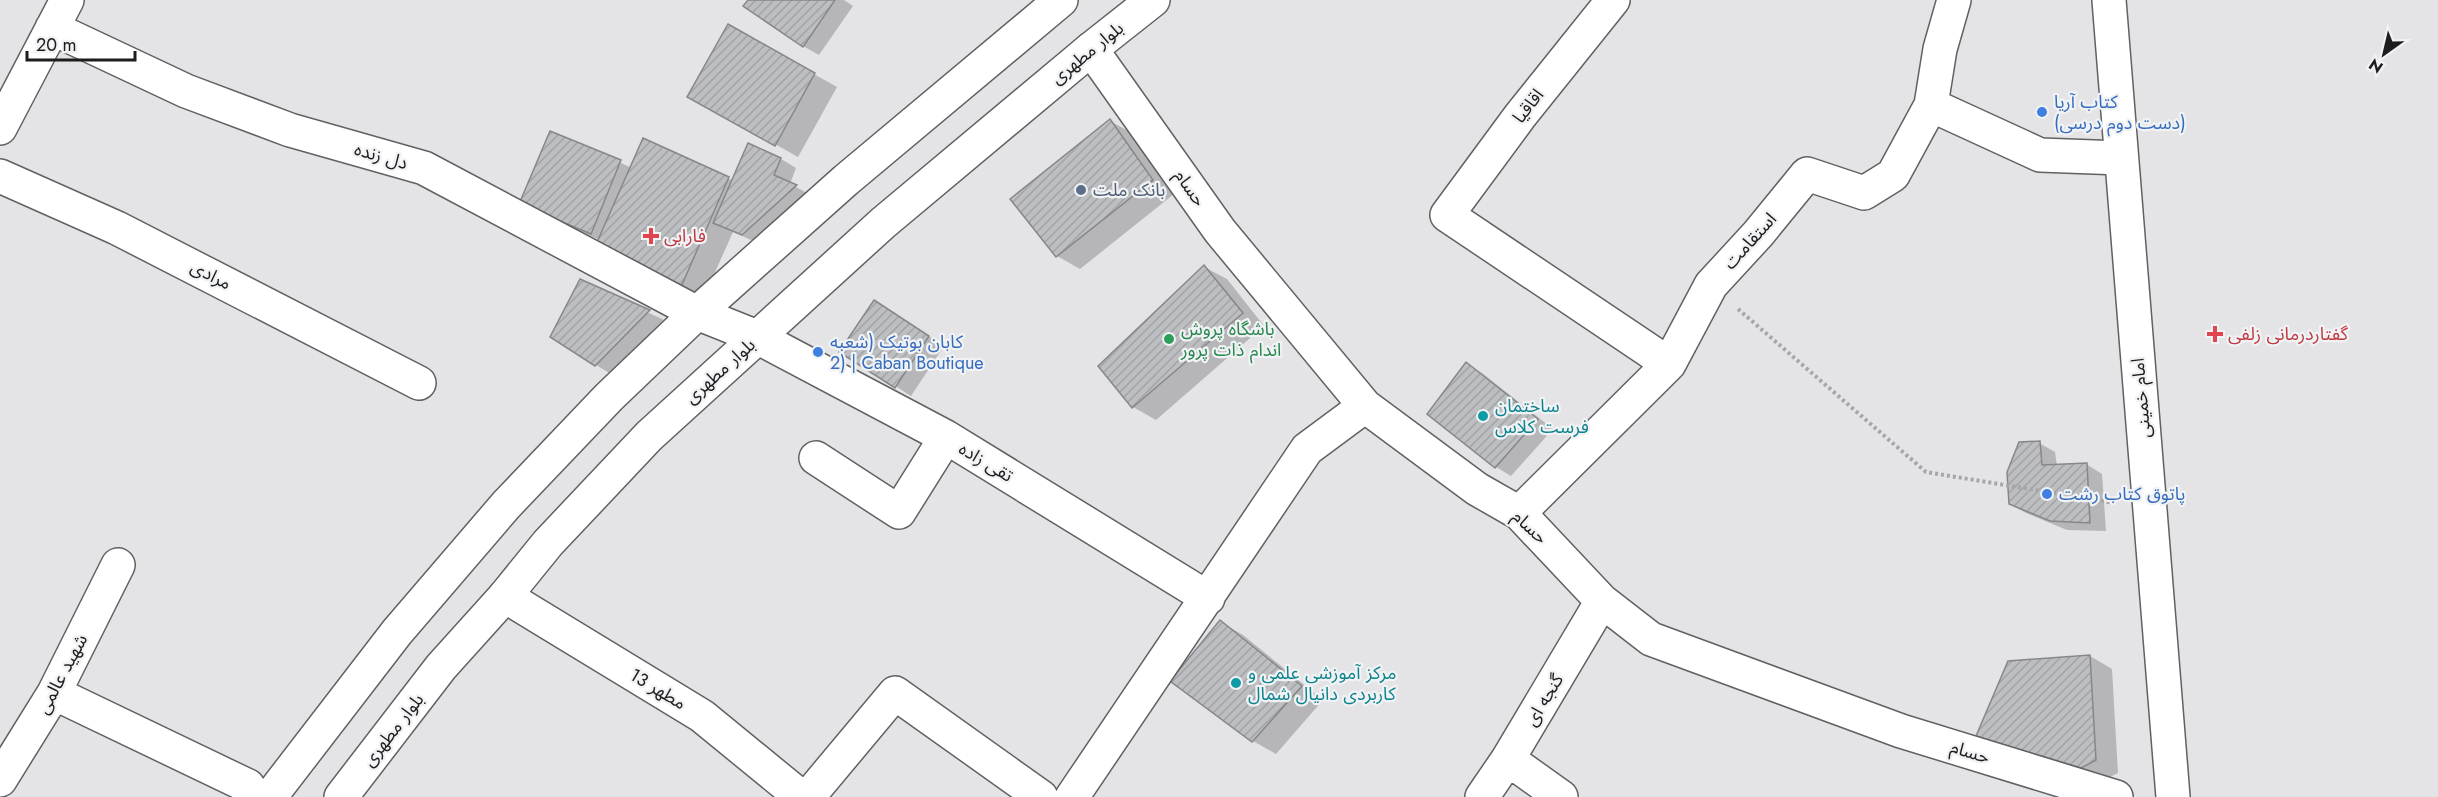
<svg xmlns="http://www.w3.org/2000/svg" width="2438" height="797" font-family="Jost,'Noto Sans Arabic',sans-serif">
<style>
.shadow{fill:#0003}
.building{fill:url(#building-hatch);stroke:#868789;stroke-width:1.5}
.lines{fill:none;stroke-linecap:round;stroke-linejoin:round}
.minor-casing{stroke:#606163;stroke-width:36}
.major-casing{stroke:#606163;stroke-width:36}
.path{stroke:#a6a6a8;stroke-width:4;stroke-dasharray:3 3;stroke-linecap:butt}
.minor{stroke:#fff;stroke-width:33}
.major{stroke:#fff;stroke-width:33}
.shop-dot{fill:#3f7fe0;stroke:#f1f2f4;stroke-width:2}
.service-dot{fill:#5c6f8a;stroke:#f1f2f4;stroke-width:2}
.health-dot{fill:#e0444e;stroke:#f1f2f4;stroke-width:2}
.leisure-dot{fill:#2e9e5b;stroke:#f1f2f4;stroke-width:2}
.culture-dot{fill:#0f9aa8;stroke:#f1f2f4;stroke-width:2}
.labels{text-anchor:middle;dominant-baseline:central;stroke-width:4.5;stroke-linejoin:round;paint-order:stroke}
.street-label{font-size:18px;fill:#1d1d1e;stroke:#f1f2f4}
.shop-label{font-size:18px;fill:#366cbe;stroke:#f1f2f4;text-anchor:start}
.service-label{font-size:18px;fill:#4e5e75;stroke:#f1f2f4;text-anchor:start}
.health-label{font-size:18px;fill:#be3a42;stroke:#f1f2f4;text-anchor:start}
.leisure-label{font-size:18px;fill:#27864d;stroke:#f1f2f4;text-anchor:start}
.culture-label{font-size:18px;fill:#0d838f;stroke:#f1f2f4;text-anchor:start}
</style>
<defs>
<pattern id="building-hatch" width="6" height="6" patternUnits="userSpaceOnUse" patternTransform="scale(1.5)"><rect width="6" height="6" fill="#bdbec1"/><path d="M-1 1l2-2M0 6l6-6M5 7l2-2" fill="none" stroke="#a2a3a5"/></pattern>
</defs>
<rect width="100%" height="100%" fill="#e4e4e7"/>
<path class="shadow" d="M750 0H844L853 6 819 55 803 46Z
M728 26 837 87 798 157 689 96Z
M1110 121 1132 133 1174 194 1080 269 1057 256 1012 200Z
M551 132 632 168 728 178 733 181 781 159 796 168 790 184 811 195 758 243 733 232 703 299 600 240 544 216Z
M1204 267 1227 279 1264 326 1156 420 1133 407Z
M581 281 664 320 611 374 596 365Z
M890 311 944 346 911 396 842 352Z
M1466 364 1482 373 1553 429 1511 476 1496 467Z
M2039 443 2055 452 2057 466 2086 464 2102 474 2106 531 2067 530 2026 513 2010 504Z
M1221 622 1243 635 1323 700 1276 754 1253 741 1172 681Z
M2090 656 2112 669 2118 773 2104 780 2000 748 1978 736Z"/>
<path class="building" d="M748 0H835L803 47 743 6Z
M728 24 815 73 775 146 687 97Z
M1110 119 1153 180 1056 257 1010 199Z
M550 131 621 160 591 234 519 204Z
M643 138 729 177 681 287 594 249Z
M748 143 781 158 774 175 797 185 742 235 713 223Z
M1204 265 1243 313 1132 408 1098 366Z
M580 279 650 310 595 366 550 337Z
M874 300 929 336 895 388 839 352Z
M1466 362 1538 419 1495 468 1427 414Z
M2040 441 2042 465 2087 463 2090 523 2050 521 2009 504 2007 472 2019 442Z
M1220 620 1302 686 1252 742 1170 681Z
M2090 655 2096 760 2081 768 1976 736 2008 661Z"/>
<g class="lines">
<defs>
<path id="minor" d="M1613 0 1520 116 1447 215 1669 364
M52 28 186 91 290 130 424 168 697 313
M1091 49 1220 231 1365 406 1477 489 1519 513 1602 601 1651 639 1901 731 2116 797
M1931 105 2040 155 2121 158
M0 128 67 0
M0 176 117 228 419 383
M757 337 946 437 1208 598
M816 458 899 512 946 437
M1519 513 1669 364 1711 285 1758 234 1807 174 1864 193 1893 175 1931 105 1940 49 1954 0
M505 596 702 716 801 797
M54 693 248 786
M1508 759 1561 797
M0 780 54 693 118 565
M808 797 895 693 1041 797
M1072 797 1307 449 1365 406
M1482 797 1508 759 1602 601"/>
<path id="major" d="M2109 0 2173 797
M697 313 757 337
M270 797 397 632 506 505 609 397 697 313 846 180 1061 0
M341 797 441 667 505 596 548 543 649 436 883 223 1091 49 1153 0"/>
</defs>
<use href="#minor" class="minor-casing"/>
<use href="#major" class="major-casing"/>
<path class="path" d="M1738 309 1926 472 2114 503"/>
<use href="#minor" class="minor"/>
<use href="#major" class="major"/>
</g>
<g class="shop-dot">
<circle cx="2042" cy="112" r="6"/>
<circle cx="818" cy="352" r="6"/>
<circle cx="2047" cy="494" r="6"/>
</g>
<circle class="service-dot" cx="1081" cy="190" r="6"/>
<g class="health-dot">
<path d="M648 227h6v6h6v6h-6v6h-6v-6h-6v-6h6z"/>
<path d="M2212 325h6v6h6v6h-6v6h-6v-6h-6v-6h6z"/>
</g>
<circle class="leisure-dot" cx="1169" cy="339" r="6"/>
<g class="culture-dot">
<circle cx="1483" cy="416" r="6"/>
<circle cx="1236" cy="683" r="6"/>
</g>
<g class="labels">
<g class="street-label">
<text transform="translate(1087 53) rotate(-39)">بلوار مطهری</text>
<text transform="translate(1528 106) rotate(-52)">اقاقیا</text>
<text transform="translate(381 156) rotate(16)">دل زنده</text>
<text transform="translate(1190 188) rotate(55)">حسام</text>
<text transform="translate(1750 241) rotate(-48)">استقامت</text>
<text transform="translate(211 275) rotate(27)">مرادی</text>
<text transform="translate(720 371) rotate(-42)">بلوار مطهری</text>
<text transform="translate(2141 398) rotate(-95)">امام خمینی</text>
<text transform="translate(986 462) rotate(31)">تقی زاده</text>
<text transform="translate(1530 527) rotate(43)">حسام</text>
<text transform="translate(62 674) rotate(-62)">شهید عالمی</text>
<text transform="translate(658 689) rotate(31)">مطهر 13</text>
<text transform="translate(1544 700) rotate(-59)">گنجه ای</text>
<text transform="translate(393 730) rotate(-52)">بلوار مطهری</text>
<text transform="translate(1970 752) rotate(17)">حسام</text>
</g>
<g class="shop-label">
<text x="2054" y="102">کتاب آریا<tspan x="2054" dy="21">(دست دوم درسی)</tspan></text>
<text x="830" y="342">کابان بوتیک (شعبه<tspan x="830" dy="21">2) | Caban Boutique</tspan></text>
<text x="2059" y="494">پاتوق کتاب رشت</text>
</g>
<g class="service-label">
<text x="1093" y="190">بانک ملت</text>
</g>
<g class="health-label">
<text x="664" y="236">فارابی</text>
<text x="2228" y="334">گفتاردرمانی زلفی</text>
</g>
<g class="leisure-label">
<text x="1181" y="329">باشگاه پروش<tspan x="1181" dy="21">اندام ذات پرور</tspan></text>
</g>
<g class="culture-label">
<text x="1495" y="406">ساختمان<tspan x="1495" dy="21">فرست کلاس</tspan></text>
<text x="1248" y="673">مرکز آموزشی علمی و<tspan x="1248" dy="21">کاربردی دانیال شمال</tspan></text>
</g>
</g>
<g transform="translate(2384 54) rotate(214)" stroke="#f1f2f4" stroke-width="4.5" paint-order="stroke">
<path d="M0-4.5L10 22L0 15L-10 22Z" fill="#1d1d1e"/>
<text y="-9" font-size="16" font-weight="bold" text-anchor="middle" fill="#1d1d1e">N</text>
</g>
<path d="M27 51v9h108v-9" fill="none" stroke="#1d1d1e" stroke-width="3"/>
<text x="36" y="51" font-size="18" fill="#1d1d1e" stroke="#f1f2f4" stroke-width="4.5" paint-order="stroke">20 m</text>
</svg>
